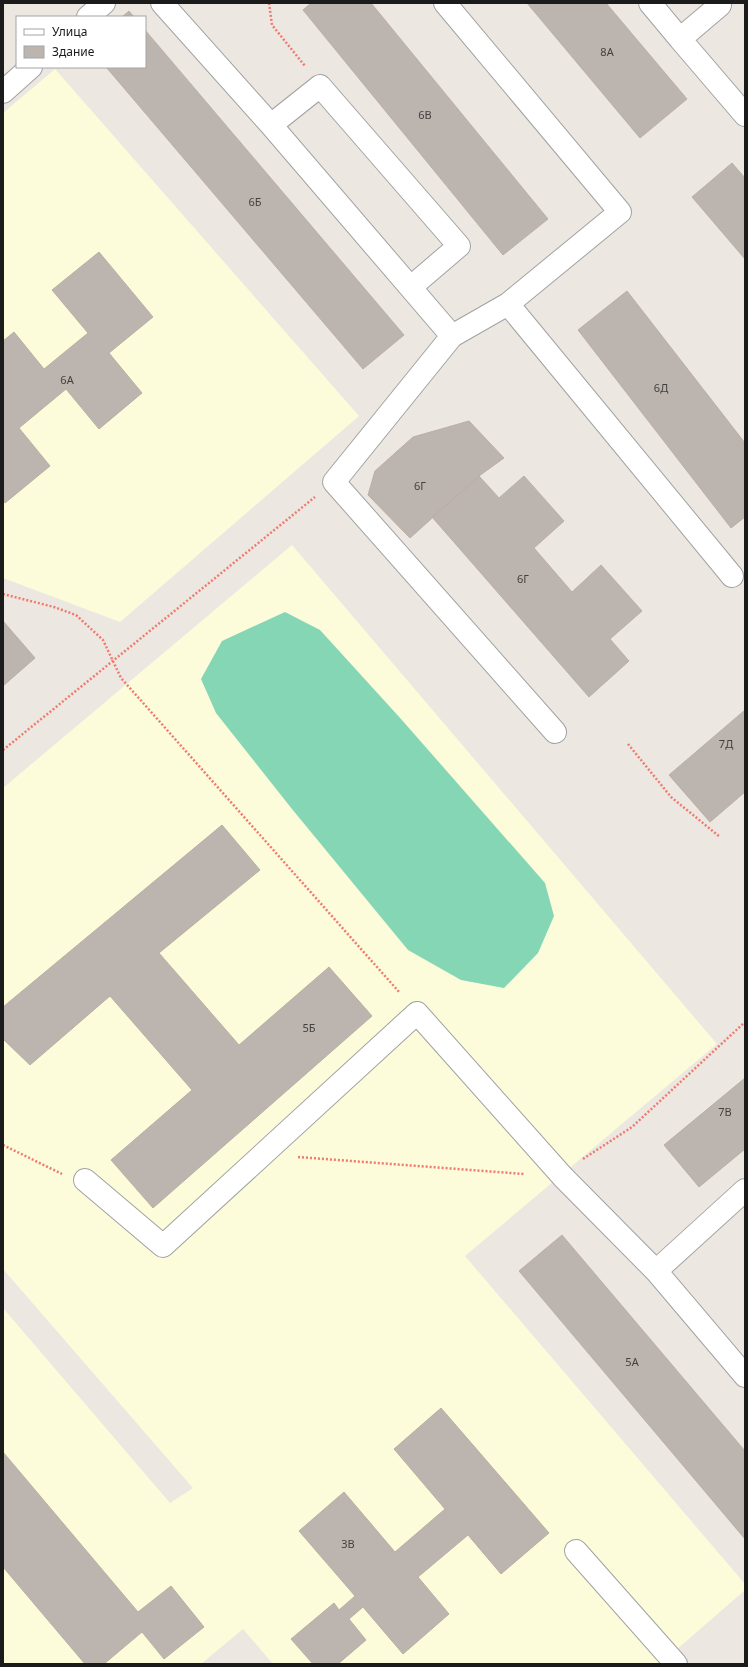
<svg xmlns="http://www.w3.org/2000/svg" width="748" height="1667" font-family="'Noto Sans',sans-serif">
<style>
.education{fill:#fcfbda}
.pitch{fill:#84d6b5}
.building{fill:#bcb4ae;stroke:#bcafa5}
.lines{fill:none;stroke-linecap:round;stroke-linejoin:round}
.minor-casing{stroke:#a2a2a2;stroke-width:24}
.path{stroke:#ef7a6f;stroke-width:2.5;stroke-dasharray:2 2;stroke-linecap:butt}
.minor{stroke:#fff;stroke-width:22}
.labels{text-anchor:middle;dominant-baseline:central;stroke-width:4;stroke-linejoin:round;paint-order:stroke}
.number-label{font-size:11px;fill:#434140}
</style>
<rect width="100%" height="100%" fill="#ece8e1"/>
<path class="education" d="M55 69 359 416 120 622 3 578V113Z
M292 545 717 1044 465 1256 745 1584V1590L660 1664H273L243 1629 201 1664H3V1308L170 1503 193 1488 3 1269V788Z"/>
<path class="pitch" d="M285 612 320 630 401 719 545 883 554 916 538 953 504 988 461 980 408 950 292 809 216 713 201 679 222 641Z"/>
<path class="building" d="M311 3H371L548 219 503 255 303 10Z
M527 3H606L687 99 640 138Z
M129 11 134 17H122Z
M145 30 404 335 363 369 106 67H145Z
M732 163 745 178V259L692 197Z
M99 252 153 317 109 353 142 393 99 429 66 389 19 428 50 466 5 503 3 500V341L14 332 44 369 88 333 52 290Z
M627 291 745 443V517L731 528 578 330Z
M469 421 504 458 479 476 410 538 368 495 375 471 413 437Z
M479 476 499 498 524 476 564 521 534 548 572 592 601 565 642 611 610 639 629 661 589 697 432 517Z
M3 621 35 658 3 686Z
M745 710V792L710 822 669 775Z
M222 825 260 870 159 953 239 1045 329 967 372 1016 153 1208 111 1160 192 1090 110 996 30 1065 3 1039V1007Z
M745 1078V1149L699 1187 664 1145Z
M562 1235 745 1451V1539L519 1271Z
M441 1408 549 1533 501 1574 468 1535 418 1577 449 1614 403 1654 363 1607 349 1619 366 1640 338 1664H313L291 1639 334 1603 339 1610 355 1596 299 1531 344 1492 395 1552 445 1509 394 1449Z
M3 1452 138 1612 171 1586 204 1627 164 1659 142 1632 104 1664H85L3 1567Z"/>
<g class="lines">
<defs>
<path id="minor" d="M162 3 271 125 452 336
M445 3 620 212 508 304 452 336 334 482 555 732
M650 3 680 39
M719 3 720 5 680 39 745 115
M88 17 104 3
M3 92 31 67
M271 125 320 86 459 246 411 287
M508 304 732 576
M85 1180 163 1246 417 1013 563 1177 656 1271 745 1376
M656 1271 745 1190
M576 1551 676 1664"/>
</defs>
<use href="#minor" class="minor-casing"/>
<path class="path" d="M269 3 272 25 305 66
M3 594 54 607 76 615 103 640 121 678 400 993
M628 744 671 797 720 837
M3 750 315 497
M3 1145 62 1174
M298 1157 524 1174
M583 1159 632 1127 745 1022"/>
<use href="#minor" class="minor"/>
</g>
<g class="labels">
<g class="number-label">
<text x="607" y="51">8А</text>
<text x="425" y="114">6В</text>
<text x="255" y="201">6Б</text>
<text x="67" y="379">6А</text>
<text x="661" y="387">6Д</text>
<text x="420" y="485">6Г</text>
<text x="523" y="578">6Г</text>
<text x="726" y="743">7Д</text>
<text x="309" y="1027">5Б</text>
<text x="725" y="1111">7В</text>
<text x="632" y="1361">5А</text>
<text x="348" y="1543">3В</text>
</g>
</g>
<rect width="748" height="1667" fill="none" stroke="#1b1b1b" stroke-width="8"/>
<rect x="16" y="16" width="130" height="52" fill="#ffffff" stroke="#a4a4a4"/>
<rect x="24" y="29" width="20" height="6" fill="#ffffff" stroke="#a4a4a4"/>
<text x="52" y="36" font-size="12" fill="#1b1b1b">Улица</text>
<rect x="24" y="46" width="20" height="12" fill="#bcb4ae" stroke="#a4a4a4"/>
<text x="52" y="56" font-size="12" fill="#1b1b1b">Здание</text>
</svg>
